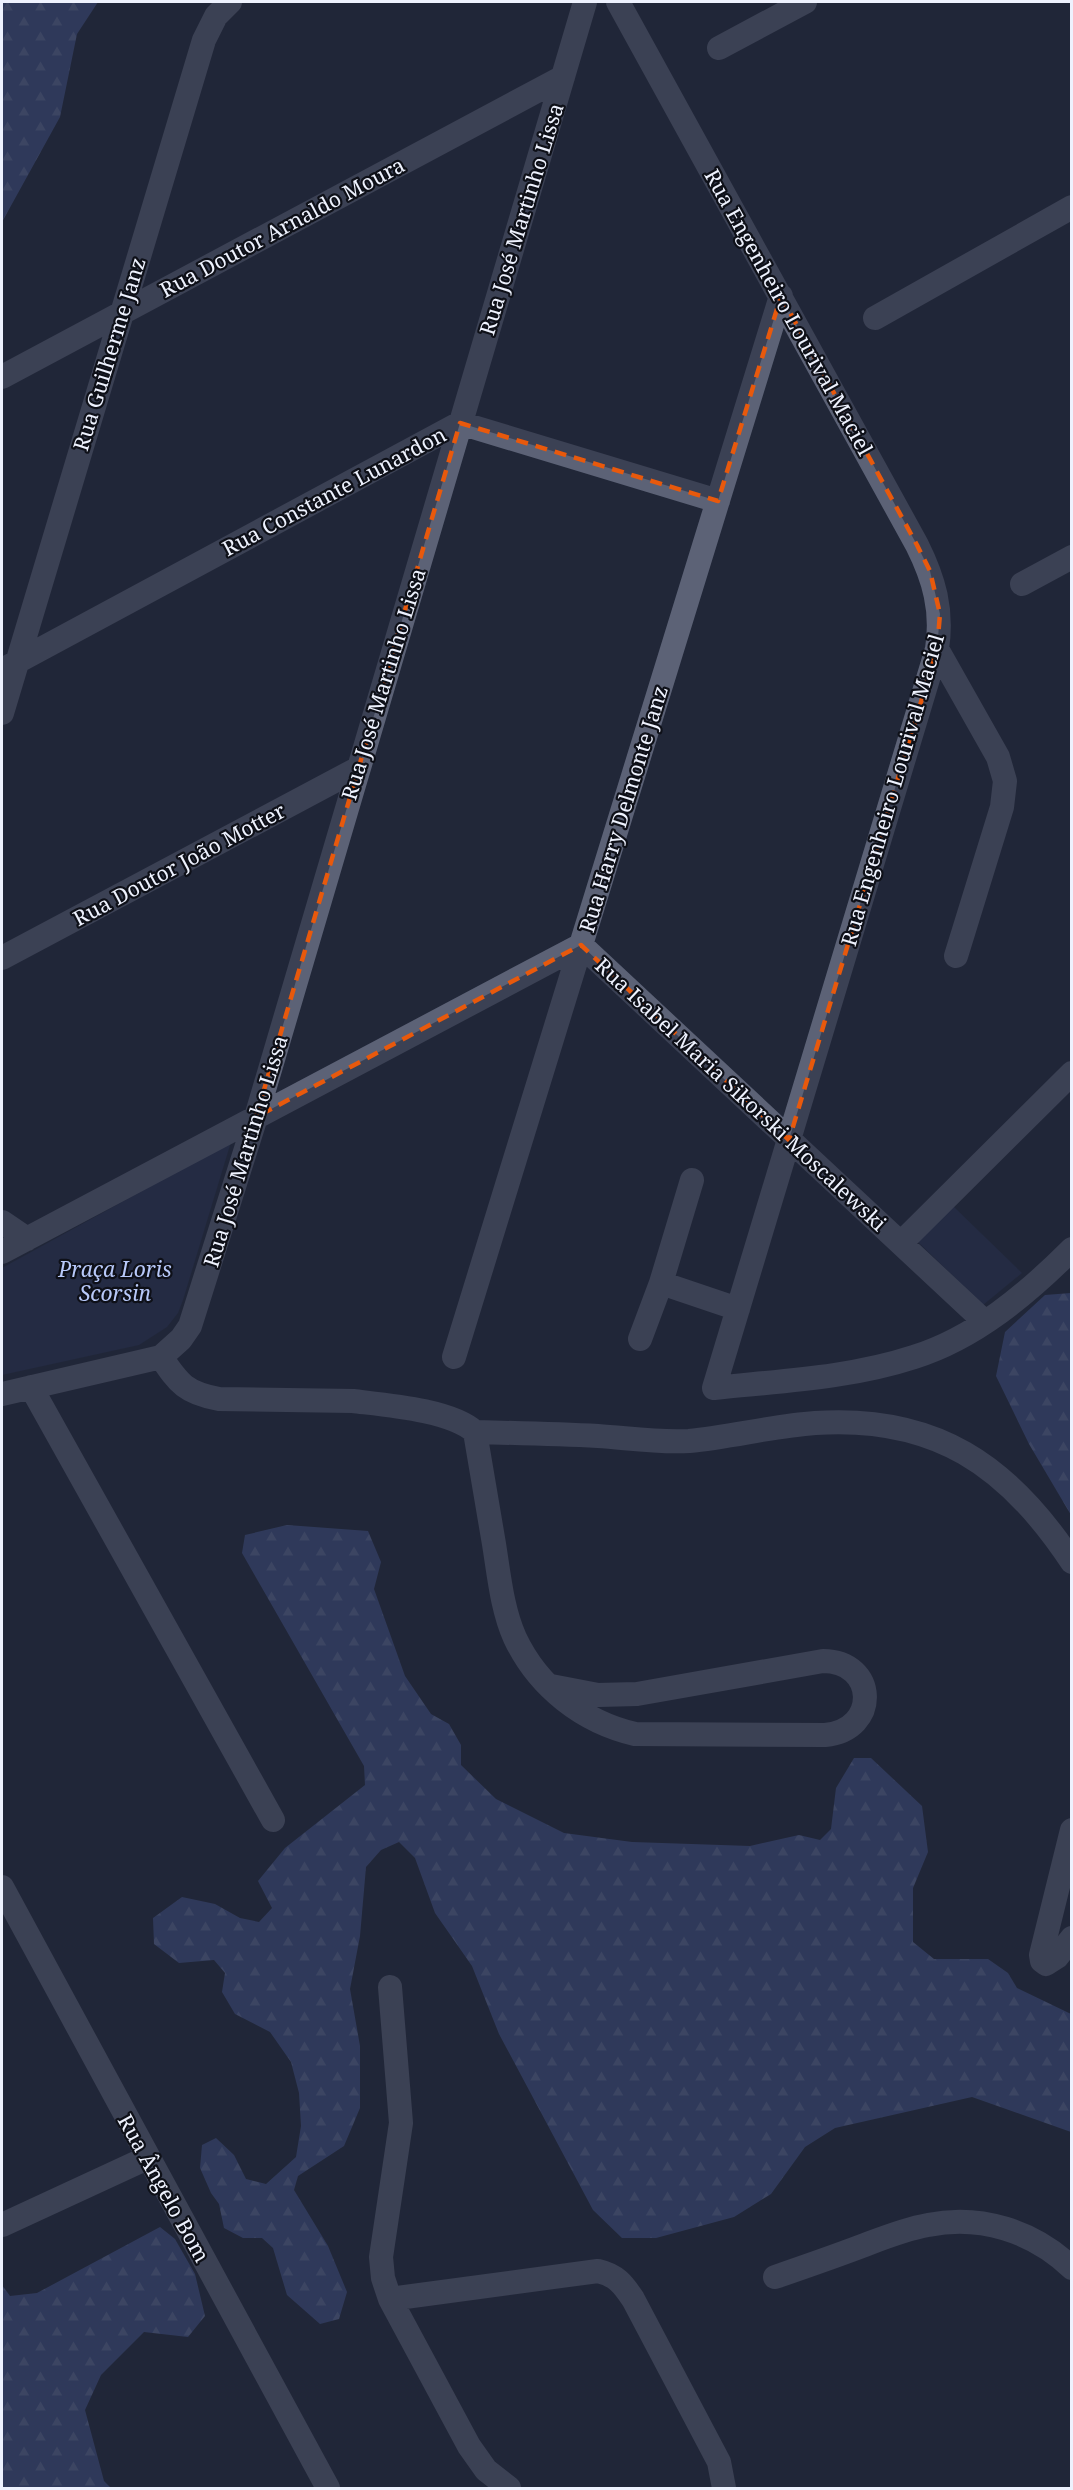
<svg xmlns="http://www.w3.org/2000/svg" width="1073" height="2490" font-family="'Noto Serif',serif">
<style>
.green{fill:#283150}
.forest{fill:url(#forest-firs)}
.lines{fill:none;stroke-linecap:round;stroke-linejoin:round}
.minor{stroke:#5c6276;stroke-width:24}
.marked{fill:none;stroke:#e8590c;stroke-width:4.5;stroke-dasharray:12 8;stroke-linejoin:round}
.labels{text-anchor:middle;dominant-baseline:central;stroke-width:4.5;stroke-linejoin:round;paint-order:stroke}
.street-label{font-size:21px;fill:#eef2fe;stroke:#0e1018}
.park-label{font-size:21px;font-style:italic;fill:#b8c9f9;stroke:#0e1018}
</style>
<defs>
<pattern id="forest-firs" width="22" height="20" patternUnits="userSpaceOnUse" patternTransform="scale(1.5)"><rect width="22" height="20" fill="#415184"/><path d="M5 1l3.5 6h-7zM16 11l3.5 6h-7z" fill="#5d6a96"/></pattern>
</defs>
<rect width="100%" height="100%" fill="#212738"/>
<path class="green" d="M231 1142 183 1300 178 1313 167 1327 139 1345 2 1375V1268Z
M953 1206 1022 1273 983 1305 918 1242Z"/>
<path class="forest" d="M2 2H98L77 34 60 117 2 222Z
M1071 1293H1072L1071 1515 1029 1444 996 1376 1005 1332 1045 1295Z
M287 1525 368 1531 381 1562 374 1589 405 1676 431 1714 449 1724 461 1745V1765L496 1799 564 1833 632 1842 750 1846 799 1835 820 1840 831 1829 836 1788 854 1758H871L922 1806 928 1852 913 1888V1942L934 1959H988L1008 1973 1017 1988 1071 2014V2132L972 2097 835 2128 805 2147 771 2194 734 2217 656 2238H622L593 2210 499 2034 472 1966 435 1913 415 1858 399 1842 381 1850 366 1867 360 1936 350 1989 360 2046V2108L344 2146 298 2176 294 2190 328 2246 347 2292 339 2319 320 2324 287 2295 273 2248 262 2238H243L224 2228 219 2204 211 2193 200 2168 202 2145 216 2138 234 2155 246 2179 266 2184 296 2157 301 2126 299 2093 291 2062 270 2032 235 2014 222 1992 225 1973 214 1960 179 1963 154 1944 153 1918 182 1897 215 1904 240 1918 259 1922 272 1908 258 1881 285 1848 365 1785 364 1766 242 1553 245 1535Z
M160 2227 175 2239 195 2274 205 2316 188 2337 144 2332 101 2375 85 2410 104 2481 111 2488H2V2285L10 2296 37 2293Z"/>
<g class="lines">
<path class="minor" d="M618 2 917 545C934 579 943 610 937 649L714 1388C780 1381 850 1378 914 1357 975 1338 1027 1294 1072 1249
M719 48 805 2
M875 318 1072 207
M2 377 563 77
M1022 584 1072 557
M937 649 998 757 1005 781 1002 807 956 956
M2 670 460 423 718 501
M2 713 204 40 216 16 230 2
M2 958 357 769
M2 1222 27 1239
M901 1243 1072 1073
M2 1252 581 945 985 1322
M661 1283 738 1309
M640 1339 661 1283 692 1180
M161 1357C179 1384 186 1393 219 1399L353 1401C386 1405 451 1410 475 1432 516 1433 557 1434 598 1436 628 1438 659 1443 689 1441 731 1437 773 1426 815 1423 935 1415 1008 1465 1072 1562
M454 1357 781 296
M31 1387 273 1820
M2 1394 161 1357 181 1339 190 1326 256 1117 585 2
M475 1432C481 1469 488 1507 494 1544 499 1575 502 1609 515 1638 538 1687 583 1722 635 1734L825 1735C880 1730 877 1661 823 1661L637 1694 598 1695 551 1686
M1072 1830 1041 1955 1042 1961 1046 1964 1057 1957 1072 1938
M2 1887 328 2488
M390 1987 401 2123 381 2257 383 2278 390 2299 469 2446 486 2470 509 2488
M2 2225 147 2158
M775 2277C804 2267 833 2257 862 2246 883 2238 905 2229 928 2225 980 2214 1033 2231 1072 2268
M390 2299 598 2271C616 2275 623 2284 633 2299L719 2462 724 2488"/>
</g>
<path d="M0 0H1073V2490H0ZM781 296 917 545 930 571 940 614 937 649 789 1140 581 945 256 1117 460 423 718 501Z" fill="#212738" fill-opacity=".55" fill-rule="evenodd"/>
<path class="marked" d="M781 296 917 545 930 571 940 614 937 649 789 1140 581 945 256 1117 460 423 718 501Z"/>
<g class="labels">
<g class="street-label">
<text transform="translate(521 219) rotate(-73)">Rua José Martinho Lissa</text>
<text transform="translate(282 227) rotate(-28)">Rua Doutor Arnaldo Moura</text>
<text transform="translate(789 312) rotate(61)">Rua Engenheiro Lourival Maciel</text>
<text transform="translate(109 354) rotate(-73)">Rua Guilherme Janz</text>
<text transform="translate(334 491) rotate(-28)">Rua Constante Lunardon</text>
<text transform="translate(383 684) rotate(-73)">Rua José Martinho Lissa</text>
<text transform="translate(892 790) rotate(-74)">Rua Engenheiro Lourival Maciel</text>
<text transform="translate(623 809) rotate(-73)">Rua Harry Delmonte Janz</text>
<text transform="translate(179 864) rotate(-28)">Rua Doutor João Motter</text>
<text transform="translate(741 1094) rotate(43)">Rua Isabel Maria Sikorski Moscalewski</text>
<text transform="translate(245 1151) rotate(-73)">Rua José Martinho Lissa</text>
<text transform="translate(164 2188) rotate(61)">Rua Ângelo Bom</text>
</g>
<g class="park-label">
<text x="115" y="1269">Praça Loris<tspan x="115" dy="24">Scorsin</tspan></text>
</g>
</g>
<rect width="1073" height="2490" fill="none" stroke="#eef2fe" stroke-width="6"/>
</svg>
